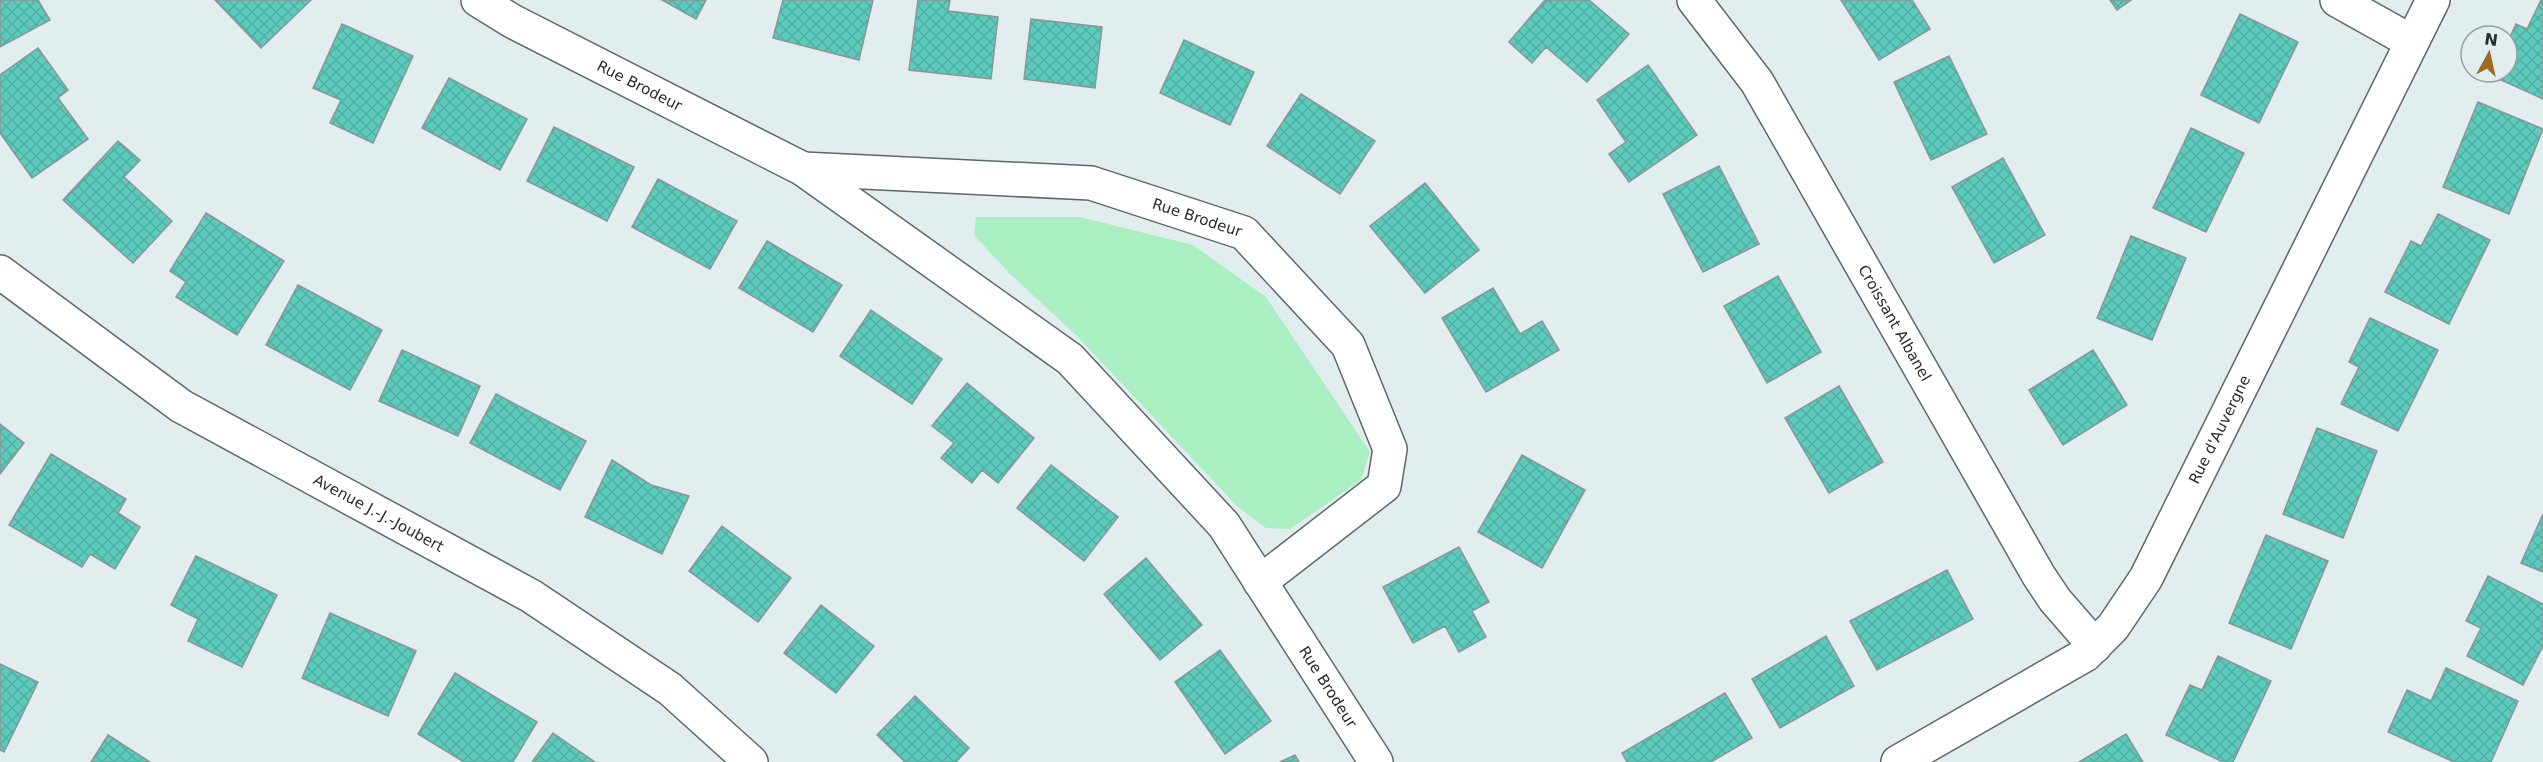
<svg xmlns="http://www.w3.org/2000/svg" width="2543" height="762" font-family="'DejaVu Sans',sans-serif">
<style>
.green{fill:#aaefc2}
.building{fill:url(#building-cross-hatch);stroke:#8b9694;stroke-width:1.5}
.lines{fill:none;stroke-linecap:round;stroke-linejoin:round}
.minor-casing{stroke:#5e686a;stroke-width:36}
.minor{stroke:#fff;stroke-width:33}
.labels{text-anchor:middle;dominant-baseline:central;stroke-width:4.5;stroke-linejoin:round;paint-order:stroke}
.street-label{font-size:15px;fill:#272c2d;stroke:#e2edef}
</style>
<defs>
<pattern id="building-cross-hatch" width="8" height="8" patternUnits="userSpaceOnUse" patternTransform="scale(1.5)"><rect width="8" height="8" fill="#5ccbbd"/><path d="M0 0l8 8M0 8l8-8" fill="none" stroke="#50aea3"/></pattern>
</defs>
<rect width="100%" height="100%" fill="#e2edef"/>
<path class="green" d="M976 217H1080L1193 245 1266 297 1370 452 1361 480 1290 529 1266 528 1238 507 1077 336 1009 273 974 235Z"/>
<path class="building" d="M0 0H38L50 20 0 47Z
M215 0H311L261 48Z
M662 0H706L696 19Z
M783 0H873L859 60 773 38Z
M918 0H950L948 11 998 17 991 79 909 70Z
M1545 0H1589L1629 34 1587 82 1546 47 1532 63 1509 42Z
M1841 0H1912L1930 29 1879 60Z
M2110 0H2131L2117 10Z
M2541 0H2543V99L2492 76 2494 72H2507V43L2516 24 2527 29Z
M2240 14 2298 42 2259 123 2201 95Z
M1031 19 1102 27 1095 88 1024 79Z
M342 24 413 56 373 143 330 123 341 100 313 88Z
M1184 40 1254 72 1230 125 1160 93Z
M38 48 68 90 58 98 88 139 32 178 0 133V75Z
M1949 56 1987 134 1931 160 1894 82Z
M1648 65 1697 135 1629 182 1609 154 1626 142 1597 100Z
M449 78 527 119 500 170 422 128Z
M1301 94 1375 141 1340 194 1267 146Z
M2478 102 2543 129 2509 214 2443 187Z
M554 127 634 167 607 221 527 181Z
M2191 128 2244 153 2206 232 2153 208Z
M118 141 140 160 124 177 172 221 133 263 63 200Z
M2003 158 2045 235 1994 263 1952 187Z
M1719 166 1759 244 1703 272 1663 194Z
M658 179 737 221 710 269 632 227Z
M1425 183 1479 250 1425 293 1370 226Z
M206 213 284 261 237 335 176 297 186 282 170 271Z
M2438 214 2490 240 2449 324 2385 292 2411 241 2421 246Z
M2131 236 2186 258 2152 340 2097 318Z
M767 241 842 285 813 332 739 288Z
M1778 276 1821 352 1767 383 1724 306Z
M298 285 382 330 350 390 266 345Z
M1493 288 1520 334 1542 321 1559 350 1486 392 1442 318Z
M871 310 942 359 912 404 840 356Z
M2370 318 2438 350 2398 431 2341 404 2359 367 2349 362Z
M402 350 480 386 458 436 379 401Z
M2093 350 2127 405 2063 445 2029 390Z
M967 383 1034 438 998 483 982 470 972 483 941 458 954 443 932 426Z
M1839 386 1883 462 1829 493 1785 418Z
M496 394 586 441 560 490 470 443Z
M0 424 24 443 0 474Z
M2317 428 2377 451 2343 538 2283 514Z
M51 454 126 499 118 513 140 527 115 569 90 554 82 567 9 525Z
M1522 455 1585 490 1542 568 1478 532Z
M612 460 651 485 689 496 662 554 585 517Z
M1051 465 1118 517 1084 561 1017 508Z
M2543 514V572L2521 563Z
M722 526 791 578 758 622 689 571Z
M2266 535 2328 561 2291 649 2229 623Z
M1459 547 1489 602 1472 611 1486 637 1459 652 1445 626 1413 643 1383 587Z
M196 556 277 595 242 667 188 641 198 619 171 605Z
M1146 558 1202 625 1160 660 1104 594Z
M1947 570 1973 619 1877 670 1850 621Z
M2488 576 2543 604V646L2523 685 2467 656 2481 628 2466 621Z
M821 605 874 646 836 693 784 653Z
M330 613 416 651 388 716 302 678Z
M1826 636 1854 686 1780 728 1752 679Z
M1220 650 1271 721 1225 754 1175 682Z
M2218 656 2271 681 2233 762H2223L2166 735 2190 685 2202 690Z
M0 664 38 682 4 752 0 750Z
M2446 668 2518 701 2491 762H2454L2388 732 2407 690 2431 701Z
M455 673 537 722 513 762H464L418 734Z
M1725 693 1752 738 1711 762H1627L1622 753Z
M915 696 969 748 956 762H905L877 735Z
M553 733 595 762H532Z
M2126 734 2143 762H2079Z
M108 735 150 762H91Z
M1295 755 1299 762H1280Z"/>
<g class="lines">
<defs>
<g id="minor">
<path id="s1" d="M478 0 512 21 803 169 1070 359 1224 525 1376 762"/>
<path id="s2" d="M1694 0 1757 82 2039 576 2055 600 2095 646"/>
<path d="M2337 0 2412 42"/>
<path id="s3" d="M803 169 1091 183 1244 233 1348 345 1390 449 1384 486 1260 582"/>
<path id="s4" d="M0 272 181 406 531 596 670 689 751 762"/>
<path id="s5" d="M1898 762 2085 655 2113 627 2146 578 2433 0"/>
</g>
</defs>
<use href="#minor" class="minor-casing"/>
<use href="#minor" class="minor"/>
</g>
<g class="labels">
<g class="street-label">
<text stroke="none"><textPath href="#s1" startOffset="183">Rue Brodeur</textPath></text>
<text stroke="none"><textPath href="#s3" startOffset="400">Rue Brodeur</textPath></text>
<text stroke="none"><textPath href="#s2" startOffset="381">Croissant Albanel</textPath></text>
<text stroke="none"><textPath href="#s5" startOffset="480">Rue d'Auvergne</textPath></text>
<text stroke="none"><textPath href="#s4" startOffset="450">Avenue J.-J.-Joubert</textPath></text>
<text stroke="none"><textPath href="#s1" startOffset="1113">Rue Brodeur</textPath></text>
</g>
</g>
<g transform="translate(2489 54) rotate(8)"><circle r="28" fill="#e2edef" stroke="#97a0a1" stroke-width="1.5"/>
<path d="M0-4.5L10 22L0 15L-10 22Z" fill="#9f6922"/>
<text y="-9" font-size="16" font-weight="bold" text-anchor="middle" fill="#272c2d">N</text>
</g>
</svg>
